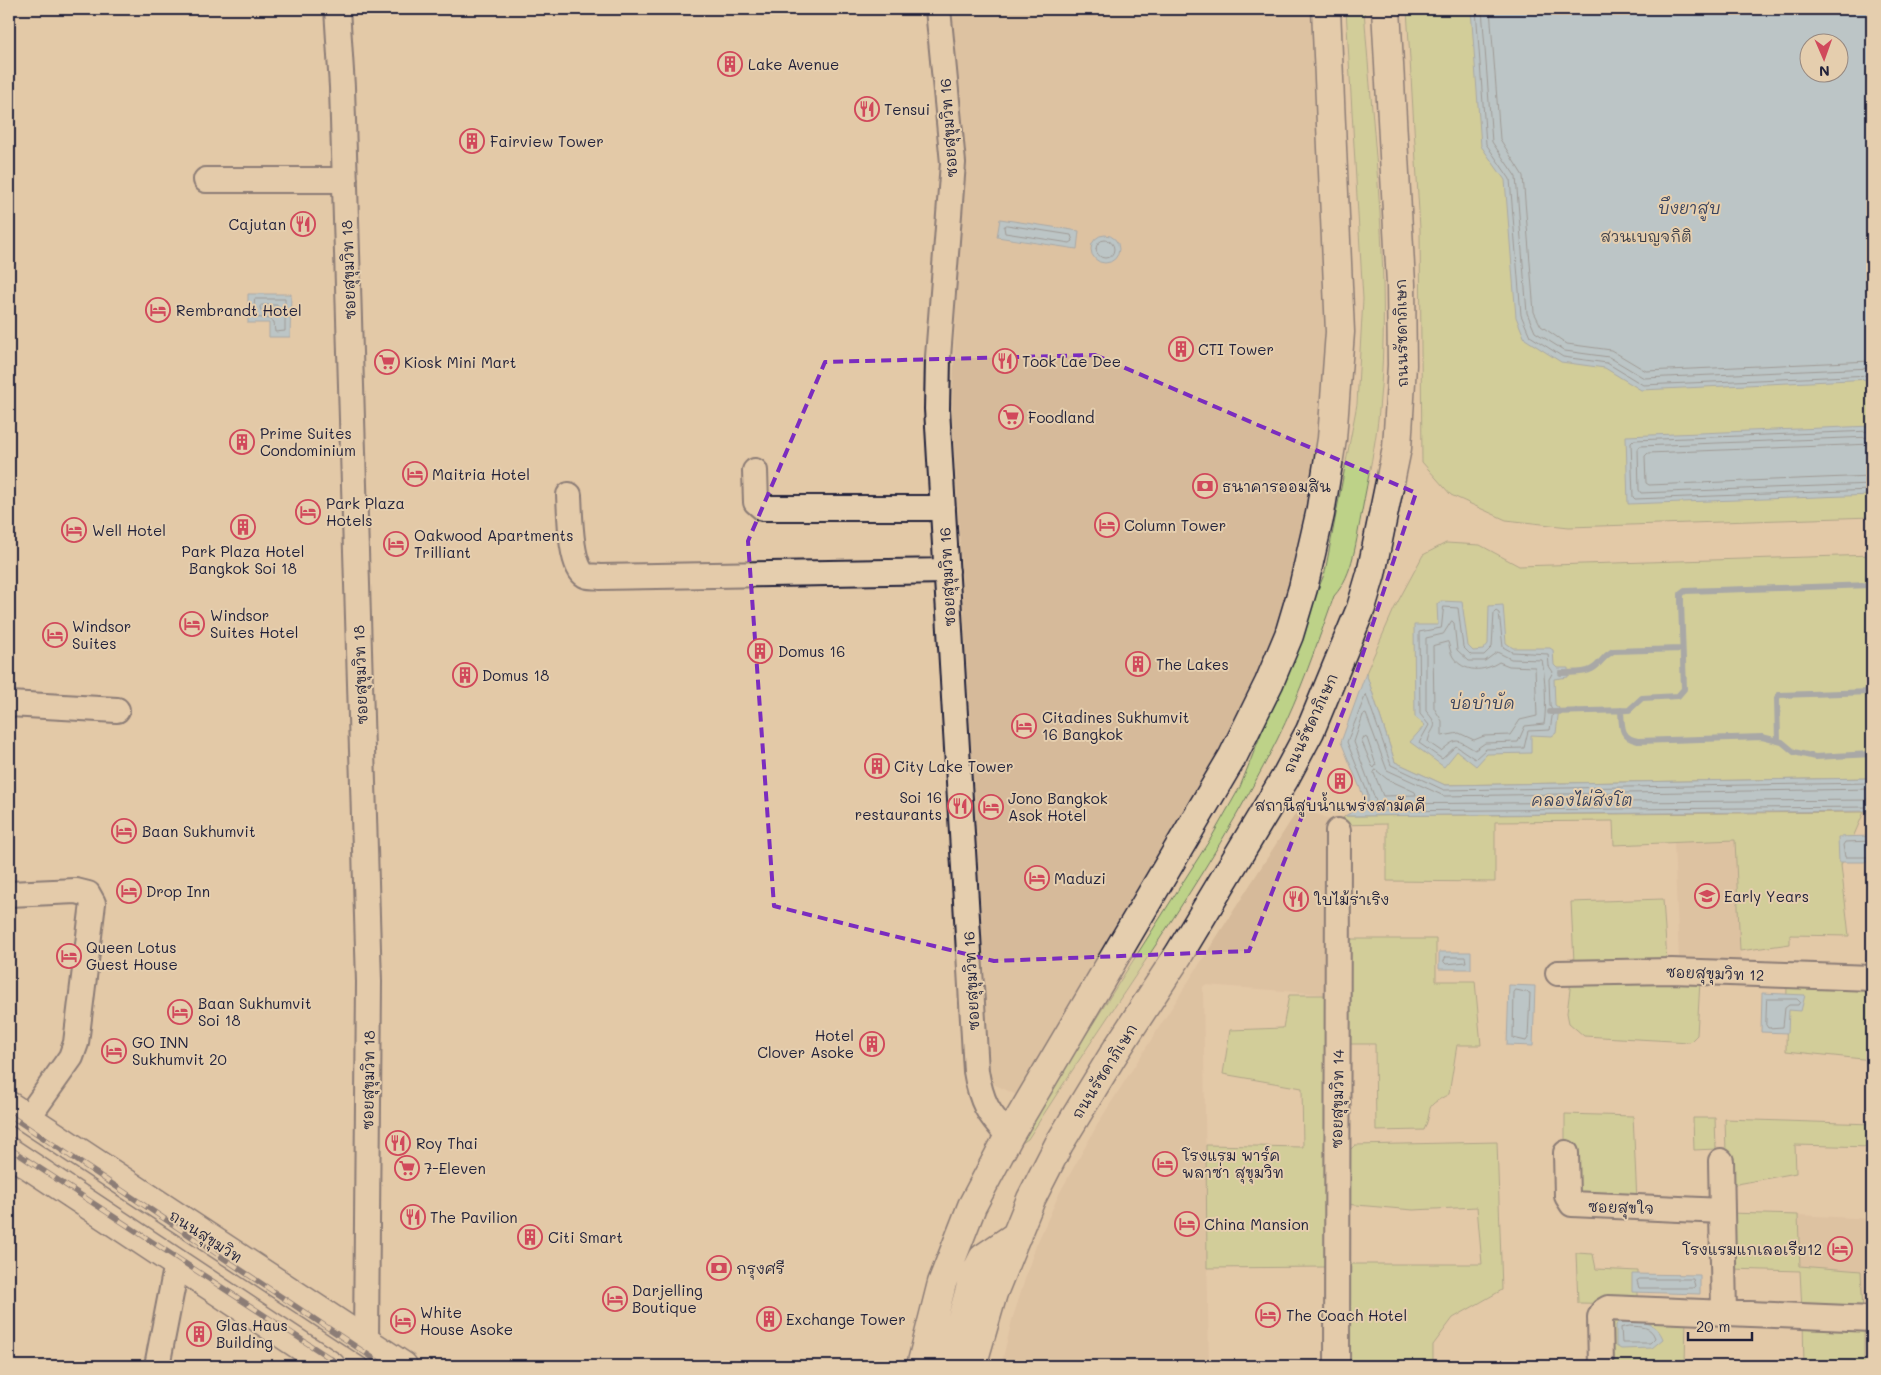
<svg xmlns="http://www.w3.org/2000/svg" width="1881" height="1375" font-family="Mali,'Playpen Sans Thai',sans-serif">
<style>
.built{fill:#d6ba9a}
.green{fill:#bdd288;stroke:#707a62;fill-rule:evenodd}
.water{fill:#8cc2ea;stroke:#6282a4;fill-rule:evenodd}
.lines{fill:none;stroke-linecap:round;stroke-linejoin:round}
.shore{stroke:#4c6281;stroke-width:1}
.stream{stroke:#6282a4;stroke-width:6}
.minor-casing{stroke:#22223b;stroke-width:28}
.major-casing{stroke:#22223b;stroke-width:31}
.minor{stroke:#e5ceae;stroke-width:24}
.major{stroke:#e5ceae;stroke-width:28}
.rail-casing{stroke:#22223b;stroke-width:5.5}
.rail{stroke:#e5ceae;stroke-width:4;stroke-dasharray:11;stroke-linecap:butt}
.marked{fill:none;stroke:#7b2cbf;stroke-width:4;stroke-dasharray:10 6;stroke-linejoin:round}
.labels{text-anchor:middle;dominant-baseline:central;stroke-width:4;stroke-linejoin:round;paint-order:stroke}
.poi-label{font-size:15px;fill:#22223b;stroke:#e5ceae;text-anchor:start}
.street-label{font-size:15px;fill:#22223b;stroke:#e5ceae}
.park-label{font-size:15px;fill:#393c47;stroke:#e5ceae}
.water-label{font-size:16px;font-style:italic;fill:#37425e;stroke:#e5ceae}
</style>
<rect width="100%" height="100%" fill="#e3c9a7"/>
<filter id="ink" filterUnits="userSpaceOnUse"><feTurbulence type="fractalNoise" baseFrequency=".02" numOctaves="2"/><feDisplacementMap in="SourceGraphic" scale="10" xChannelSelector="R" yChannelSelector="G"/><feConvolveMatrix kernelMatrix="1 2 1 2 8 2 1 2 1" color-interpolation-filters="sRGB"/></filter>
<g filter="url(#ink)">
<path class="built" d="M1021 9H1313L1329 443 1302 584 1250 718 1019 1096 991 1083 952 410 963 128 951 13Z
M1299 808 1333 820 1335 995 1205 985 1203 987 1209 1366H1001L1012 1320 1035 1248 1059 1194 1100 1120Z
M1673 820H1735L1740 962 1679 960Z
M1798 1215 1872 1219V1314L1802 1311Z"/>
<path class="green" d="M1346 9H1364C1373 140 1392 278 1379 410 1376 443 1368 478 1362 511 1356 539 1354 574 1334 596 1317 644 1300 694 1277 740 1207 880 1111 1007 1028 1139L1022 1143 1026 1129 1211 838 1240 787 1325 572 1357 404 1363 299Z
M1407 9H1872V517L1569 527 1506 520 1451 495 1422 462 1420 229ZM1808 42H1838V72H1808Z
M1446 543 1480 545 1519 566 1872 555V778L1445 785 1395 762 1366 673 1394 609 1423 555Z
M1864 812 1841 865 1849 936 1790 935V944L1740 951 1735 840 1614 845 1613 821 1495 822V882L1387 881V824L1336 825 1345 816Z
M1663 899 1667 961 1574 962 1571 902Z
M1342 939H1436V981H1475L1481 1045H1457L1449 1094C1421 1109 1435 1105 1424 1130L1376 1131 1375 1044H1343Z
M1571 981H1700L1697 1035 1690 1042 1584 1036 1569 1023 1567 1013Z
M1787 983 1872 985V1060L1786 1051Z
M1289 995H1330L1326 1267 1207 1268 1206 1145 1303 1147 1302 1088 1223 1074 1230 1030 1283 1028Z
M1565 1114 1633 1116 1637 1201 1580 1202 1565 1143Z
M1693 1118H1715L1716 1149 1694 1150Z
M1725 1119 1872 1124V1147L1795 1145 1796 1173 1727 1186Z
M1497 1142 1502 1290 1453 1318 1433 1345V1366H1346L1345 1264H1482L1477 1207 1413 1210 1345 1204 1344 1156 1355 1145Z
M1728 1213 1798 1215 1800 1266 1861 1271 1863 1313 1802 1311 1800 1271 1730 1269Z
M1576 1253 1593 1254 1596 1269 1638 1271V1304L1578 1303Z
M1613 1312 1686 1316 1685 1366H1606L1605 1322Z
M1803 1321 1864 1324V1359H1872V1366H1804Z"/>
<path class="water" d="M1471 9H1872V379L1641 390 1605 368 1561 362 1525 339 1516 317 1505 180 1481 146ZM1808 42H1838V72H1808Z
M1000 219 1079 231 1077 249 997 237Z
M1091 249a14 14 0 1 1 28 0a14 14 0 1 1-28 0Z
M248 294H291L290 337H269V323H248Z
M1872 426V495L1628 504 1626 436Z
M1441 601 1462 602 1468 646 1473 651 1483 650 1488 644 1489 606 1503 605 1506 643 1513 648H1550L1553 650 1554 665 1557 668H1568V677L1554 679 1555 705 1559 708 1556 733 1552 736 1531 735V753L1487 754 1476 766 1457 751 1444 767 1410 742 1425 725 1415 717 1414 625H1438L1437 604Z
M1366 673 1395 762 1445 785 1872 778V811L1345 816 1364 805 1363 795 1341 742Z
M1872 836V862H1839L1838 837Z
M1439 952H1471V969H1439Z
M1509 985 1535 986 1533 1046 1507 1045Z
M1762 993 1805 995 1801 1011 1789 1010 1788 1033 1761 1032Z
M1632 1274 1700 1275V1294L1632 1292Z
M1630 1321C1645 1322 1657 1323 1663 1339L1652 1348 1621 1349 1616 1346V1325L1619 1322Z"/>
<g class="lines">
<path class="shore" d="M1476 9 1486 144 1510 179 1521 315 1530 336 1563 357 1607 363 1643 385 1872 375
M1482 9 1492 142 1516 177 1527 313 1535 332 1565 351 1609 357 1644 378 1872 368
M1490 9 1500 139 1523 176 1534 312 1541 326 1567 344 1611 350 1646 371 1872 361
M1007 225 1071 235 1073 241 1070 243 1005 233 1004 227Z
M1096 249a9 9 0 1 1 18 0a9 9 0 1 1-18 0Z
M255 299H285V331L275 332 274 322 270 319 254 317Z
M262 305H278L279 314 261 311 260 307Z
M1872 431 1634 440 1631 443 1633 497 1635 499 1872 490
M1872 437 1640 446 1638 449 1639 490 1641 493 1872 484
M1872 444 1648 453 1645 456 1646 483 1649 485 1872 476
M1444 607 1458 608 1463 647 1471 655H1484L1492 647 1494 613 1496 611 1499 613 1503 647 1512 652 1548 654 1549 666 1553 672 1549 679 1550 705 1553 711 1550 730 1528 731 1524 748 1486 749 1475 759 1456 746 1442 759 1419 743 1429 725 1420 714 1419 632 1441 628Z
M1452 621 1454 623 1457 650 1469 661H1485L1497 652 1511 659 1542 660C1545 676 1547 707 1544 724L1525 726 1518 742 1485 743 1475 750C1456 740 1459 736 1441 751L1428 742C1431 725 1442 729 1426 711V638L1443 634Z
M1448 642C1450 647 1450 652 1453 657 1464 673 1484 672 1499 662L1509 666 1535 667 1537 716 1520 720 1510 735 1484 736 1474 740 1459 733 1442 736V721L1434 708 1433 646Z
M1364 737 1367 738 1376 765 1374 768 1372 766 1362 742Z
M1376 770 1387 779 1415 792 1416 795 1383 796 1374 773Z
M1872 783 1444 790 1391 765 1366 694 1347 742 1368 794V809L1370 811 1872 807
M1872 789 1444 796 1387 770 1366 714 1363 715 1354 742 1377 804 1872 800
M1872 841 1845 842 1843 845 1845 857H1872
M1446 957H1465L1466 962 1446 964 1444 962Z
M1516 990 1530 993 1528 1038 1526 1041 1513 1038 1514 993Z
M1767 999H1797L1800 1002 1798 1005H1789L1785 1008 1783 1027 1768 1028 1766 1025Z
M1640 1279H1693L1695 1286 1693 1288H1639L1637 1281Z
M1630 1326C1642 1327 1651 1326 1655 1338L1650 1343H1622L1621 1328Z"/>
<path class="stream" d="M1561 673C1571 672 1583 674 1592 669 1601 664 1602 657 1613 651L1682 649
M1621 710C1622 726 1620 738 1638 741L1762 737 1782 742 1794 752 1815 757 1872 754
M1550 712 1629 710 1642 698 1678 696 1684 689 1681 602V594L1685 591 1872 585
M1778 741 1777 698 1779 695 1872 692"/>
<defs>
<path id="minor" d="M337 9 342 87 369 982 366 1342
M938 9 953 163 938 357 937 409 976 1071C981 1102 988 1114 1009 1136
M206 180H345
M755 471 756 502 763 508H943
M569 495C570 511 570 567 585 575 588 577 596 576 600 577L947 571
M9 704 117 710
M9 894 76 891 88 894 93 903 76 1043 71 1057 27 1119
M1558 973 1672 971 1872 978
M1566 1153 1567 1196 1572 1204 1722 1211
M1721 1161 1724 1312
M157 1366 177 1263
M1337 1366 1338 831
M1601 1366 1600 1317 1603 1311 1608 1308 1872 1319"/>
<path id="major" d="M9 1106 403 1366
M9 1152 331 1366
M921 1366 942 1283 972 1206 1009 1136 1233 756 1269 683 1289 635 1303 588 1320 514 1332 439 1340 332 1326 9
M949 1366 973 1278 983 1258 1017 1235
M972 1366 993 1293 1031 1199 1059 1144 1113 1055 1179 954 1285 778 1310 731 1361 608 1371 574 1397 448 1402 365 1401 284 1386 9"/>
</defs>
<use href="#minor" class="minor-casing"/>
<use href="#major" class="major-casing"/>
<use href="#minor" class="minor"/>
<use href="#major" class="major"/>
<defs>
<path id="rail" d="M9 1115 385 1366
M9 1148 342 1366"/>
</defs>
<use href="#rail" class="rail-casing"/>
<use href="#rail" class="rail"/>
</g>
</g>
<path d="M0 0H1881V1375H0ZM1095 355 1416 493 1348 699 1249 951 994 961 774 906 748 541 825 362Z" fill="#e3c9a7" fill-opacity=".55" fill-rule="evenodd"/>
<path class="marked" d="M1095 355 1416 493 1348 699 1249 951 994 961 774 906 748 541 825 362Z"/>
<defs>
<symbol id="building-ring" viewBox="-11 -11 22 22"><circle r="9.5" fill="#e5ceae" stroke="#d1495b" stroke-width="1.5"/><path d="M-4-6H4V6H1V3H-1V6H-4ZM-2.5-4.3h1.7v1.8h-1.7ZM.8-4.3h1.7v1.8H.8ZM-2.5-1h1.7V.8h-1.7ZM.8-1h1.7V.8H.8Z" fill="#d1495b"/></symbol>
<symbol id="restaurant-ring" viewBox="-11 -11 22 22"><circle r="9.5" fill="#e5ceae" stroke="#d1495b" stroke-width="1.5"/><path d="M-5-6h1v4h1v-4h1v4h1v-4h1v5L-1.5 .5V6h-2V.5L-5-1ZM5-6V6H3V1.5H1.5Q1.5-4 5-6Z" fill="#d1495b"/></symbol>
<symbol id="hotel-ring" viewBox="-11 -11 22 22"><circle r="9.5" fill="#e5ceae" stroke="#d1495b" stroke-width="1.5"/><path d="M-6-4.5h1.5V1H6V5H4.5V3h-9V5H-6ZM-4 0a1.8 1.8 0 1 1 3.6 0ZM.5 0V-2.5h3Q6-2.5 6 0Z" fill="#d1495b"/></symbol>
<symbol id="supermarket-ring" viewBox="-11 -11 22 22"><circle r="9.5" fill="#e5ceae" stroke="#d1495b" stroke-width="1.5"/><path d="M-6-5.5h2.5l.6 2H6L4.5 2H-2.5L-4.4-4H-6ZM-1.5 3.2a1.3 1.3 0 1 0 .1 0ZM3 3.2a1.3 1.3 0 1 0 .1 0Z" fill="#d1495b"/></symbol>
<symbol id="bank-ring" viewBox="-11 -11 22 22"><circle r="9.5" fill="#e5ceae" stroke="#d1495b" stroke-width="1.5"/><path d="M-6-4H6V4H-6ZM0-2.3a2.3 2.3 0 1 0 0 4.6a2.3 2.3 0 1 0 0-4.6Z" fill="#d1495b"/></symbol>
<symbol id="school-ring" viewBox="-11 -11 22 22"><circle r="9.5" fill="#e5ceae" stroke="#d1495b" stroke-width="1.5"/><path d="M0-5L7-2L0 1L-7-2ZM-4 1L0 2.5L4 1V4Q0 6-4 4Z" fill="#d1495b"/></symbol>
</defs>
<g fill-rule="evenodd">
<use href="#building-ring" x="716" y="50" width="28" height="28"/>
<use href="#restaurant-ring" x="853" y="95" width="28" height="28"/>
<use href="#building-ring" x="458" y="127" width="28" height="28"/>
<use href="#restaurant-ring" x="289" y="210" width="28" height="28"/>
<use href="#hotel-ring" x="144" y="296" width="28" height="28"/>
<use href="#building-ring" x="1167" y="335" width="28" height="28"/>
<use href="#restaurant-ring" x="991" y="347" width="28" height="28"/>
<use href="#supermarket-ring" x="373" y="348" width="28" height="28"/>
<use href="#supermarket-ring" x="997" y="403" width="28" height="28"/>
<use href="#building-ring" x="228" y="428" width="28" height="28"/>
<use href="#hotel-ring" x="401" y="460" width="28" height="28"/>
<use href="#bank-ring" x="1191" y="472" width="28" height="28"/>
<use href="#hotel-ring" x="294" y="498" width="28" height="28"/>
<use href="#hotel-ring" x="1093" y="511" width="28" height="28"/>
<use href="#building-ring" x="229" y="513" width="28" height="28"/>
<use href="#hotel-ring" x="60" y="516" width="28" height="28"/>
<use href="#hotel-ring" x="382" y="530" width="28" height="28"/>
<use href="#hotel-ring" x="178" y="610" width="28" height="28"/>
<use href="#hotel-ring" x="41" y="621" width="28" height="28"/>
<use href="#building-ring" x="746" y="637" width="28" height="28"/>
<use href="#building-ring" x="1124" y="650" width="28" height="28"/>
<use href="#building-ring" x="451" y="661" width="28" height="28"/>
<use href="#hotel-ring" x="1010" y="712" width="28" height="28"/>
<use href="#building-ring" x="863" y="752" width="28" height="28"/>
<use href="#building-ring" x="1326" y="767" width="28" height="28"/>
<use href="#restaurant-ring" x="946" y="792" width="28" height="28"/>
<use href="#hotel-ring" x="977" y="793" width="28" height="28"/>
<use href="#hotel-ring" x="110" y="817" width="28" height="28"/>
<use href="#hotel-ring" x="1023" y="864" width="28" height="28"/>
<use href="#hotel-ring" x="115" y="877" width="28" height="28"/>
<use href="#school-ring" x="1693" y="882" width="28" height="28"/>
<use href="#restaurant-ring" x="1282" y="885" width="28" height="28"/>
<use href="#hotel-ring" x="55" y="942" width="28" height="28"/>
<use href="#hotel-ring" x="166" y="998" width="28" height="28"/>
<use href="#building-ring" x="858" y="1030" width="28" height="28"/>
<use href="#hotel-ring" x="100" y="1037" width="28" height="28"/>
<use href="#restaurant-ring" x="384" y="1129" width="28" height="28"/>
<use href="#hotel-ring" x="1151" y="1150" width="28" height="28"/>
<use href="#supermarket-ring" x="393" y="1154" width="28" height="28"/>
<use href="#restaurant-ring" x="399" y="1203" width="28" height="28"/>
<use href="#hotel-ring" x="1173" y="1210" width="28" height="28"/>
<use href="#building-ring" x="516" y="1223" width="28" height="28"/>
<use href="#hotel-ring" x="1826" y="1235" width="28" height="28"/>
<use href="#bank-ring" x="705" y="1254" width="28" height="28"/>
<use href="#hotel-ring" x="601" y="1285" width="28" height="28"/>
<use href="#hotel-ring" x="1254" y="1301" width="28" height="28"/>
<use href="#building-ring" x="755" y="1305" width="28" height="28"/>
<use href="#hotel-ring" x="389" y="1307" width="28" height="28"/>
<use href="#building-ring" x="185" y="1320" width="28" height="28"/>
</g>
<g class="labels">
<g class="poi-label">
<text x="748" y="64">Lake Avenue</text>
<text x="884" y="109">Tensui</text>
<text x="490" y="141">Fairview Tower</text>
<text x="286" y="224" text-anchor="end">Cajutan</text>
<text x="176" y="310">Rembrandt Hotel</text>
<text x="1198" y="349">CTI Tower</text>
<text x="1022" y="361">Took Lae Dee</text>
<text x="404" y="362">Kiosk Mini Mart</text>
<text x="1028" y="417">Foodland</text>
<text x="260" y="433">Prime Suites<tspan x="260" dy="17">Condominium</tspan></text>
<text x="432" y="474">Maitria Hotel</text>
<text x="1222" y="486">ธนาคารออมสิน</text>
<text x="326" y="503">Park Plaza<tspan x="326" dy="17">Hotels</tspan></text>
<text x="1124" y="525">Column Tower</text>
<text x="92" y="530">Well Hotel</text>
<text x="414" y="535">Oakwood Apartments<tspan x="414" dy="17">Trilliant</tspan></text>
<text x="243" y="551" text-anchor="middle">Park Plaza Hotel<tspan x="243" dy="17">Bangkok Soi 18</tspan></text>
<text x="210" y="615">Windsor<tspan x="210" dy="17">Suites Hotel</tspan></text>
<text x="72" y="626">Windsor<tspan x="72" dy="17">Suites</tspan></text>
<text x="778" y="651">Domus 16</text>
<text x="1156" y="664">The Lakes</text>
<text x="482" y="675">Domus 18</text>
<text x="1042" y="717">Citadines Sukhumvit<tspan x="1042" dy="17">16 Bangkok</tspan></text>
<text x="894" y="766">City Lake Tower</text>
<text x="942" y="797" text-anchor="end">Soi 16<tspan x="942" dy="17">restaurants</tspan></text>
<text x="1008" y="798">Jono Bangkok<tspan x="1008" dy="17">Asok Hotel</tspan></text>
<text x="1340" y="805" text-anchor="middle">สถานีสูบน้ำแพร่งสามัคคี</text>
<text x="142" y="831">Baan Sukhumvit</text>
<text x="1054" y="878">Maduzi</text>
<text x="146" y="891">Drop Inn</text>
<text x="1724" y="896">Early Years</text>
<text x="1314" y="899">ใบไม้ร่าเริง</text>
<text x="86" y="947">Queen Lotus<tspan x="86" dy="17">Guest House</tspan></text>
<text x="198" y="1003">Baan Sukhumvit<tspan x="198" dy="17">Soi 18</tspan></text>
<text x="854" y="1035" text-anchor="end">Hotel<tspan x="854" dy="17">Clover Asoke</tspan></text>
<text x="132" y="1042">GO INN<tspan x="132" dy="17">Sukhumvit 20</tspan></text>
<text x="416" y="1143">Roy Thai</text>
<text x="1182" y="1155">โรงแรม พาร์ค<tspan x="1182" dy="17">พลาซ่า สุขุมวิท</tspan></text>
<text x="424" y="1168">7-Eleven</text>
<text x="430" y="1217">The Pavilion</text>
<text x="1204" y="1224">China Mansion</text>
<text x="548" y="1237">Citi Smart</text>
<text x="1822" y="1249" text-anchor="end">โรงแรมแกเลอเรีย12</text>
<text x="736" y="1268">กรุงศรี</text>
<text x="632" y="1290">Darjelling<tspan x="632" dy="17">Boutique</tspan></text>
<text x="420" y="1312">White<tspan x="420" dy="17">House Asoke</tspan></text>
<text x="1286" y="1315">The Coach Hotel</text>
<text x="786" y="1319">Exchange Tower</text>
<text x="216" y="1325">Glas Haus<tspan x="216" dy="17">Building</tspan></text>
</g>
<g class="street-label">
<text transform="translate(948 128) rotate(-94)">ซอยสุขุมวิท 16</text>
<text transform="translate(348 270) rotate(-92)">ซอยสุขุมวิท 18</text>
<text transform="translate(1401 333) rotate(-91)">ถนนรัชดาภิเษก</text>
<text transform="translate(947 577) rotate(-93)">ซอยสุขุมวิท 16</text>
<text transform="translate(360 675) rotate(-92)">ซอยสุขุมวิท 18</text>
<text transform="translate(1310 723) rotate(-65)">ถนนรัชดาภิเษก</text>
<text transform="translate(1715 973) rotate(2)">ซอยสุขุมวิท 12</text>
<text transform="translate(971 981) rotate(-93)">ซอยสุขุมวิท 16</text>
<text transform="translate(1104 1071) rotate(-58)">ถนนรัชดาภิเษก</text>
<text transform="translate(368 1080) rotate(-89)">ซอยสุขุมวิท 18</text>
<text transform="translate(1337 1099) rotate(-89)">ซอยสุขุมวิท 14</text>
<text transform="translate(1621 1207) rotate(2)">ซอยสุขใจ</text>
<text transform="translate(206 1236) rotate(33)">ถนนสุขุมวิท</text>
</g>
<g class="park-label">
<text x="1646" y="236">สวนเบญจกิติ</text>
</g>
<g class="water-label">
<text x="1689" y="207">บึงยาสูบ</text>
<text x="1482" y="702">บ่อบำบัด</text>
<text x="1582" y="799">คลองไผ่สิงโต</text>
</g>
</g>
<rect width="1881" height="1375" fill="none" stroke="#e5ceae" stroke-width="30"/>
<rect x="15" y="15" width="1851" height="1345" fill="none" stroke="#22223b" stroke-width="2" filter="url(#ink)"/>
<g transform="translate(1824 58) rotate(178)"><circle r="24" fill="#e5ceae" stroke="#978980"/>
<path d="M0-4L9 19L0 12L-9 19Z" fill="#d1495b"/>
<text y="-8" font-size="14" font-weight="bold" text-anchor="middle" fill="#22223b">N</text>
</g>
<path d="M1688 1332v8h64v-8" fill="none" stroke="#22223b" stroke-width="2.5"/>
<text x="1696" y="1332" font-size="15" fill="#22223b" stroke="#e5ceae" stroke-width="4" paint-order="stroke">20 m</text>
</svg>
